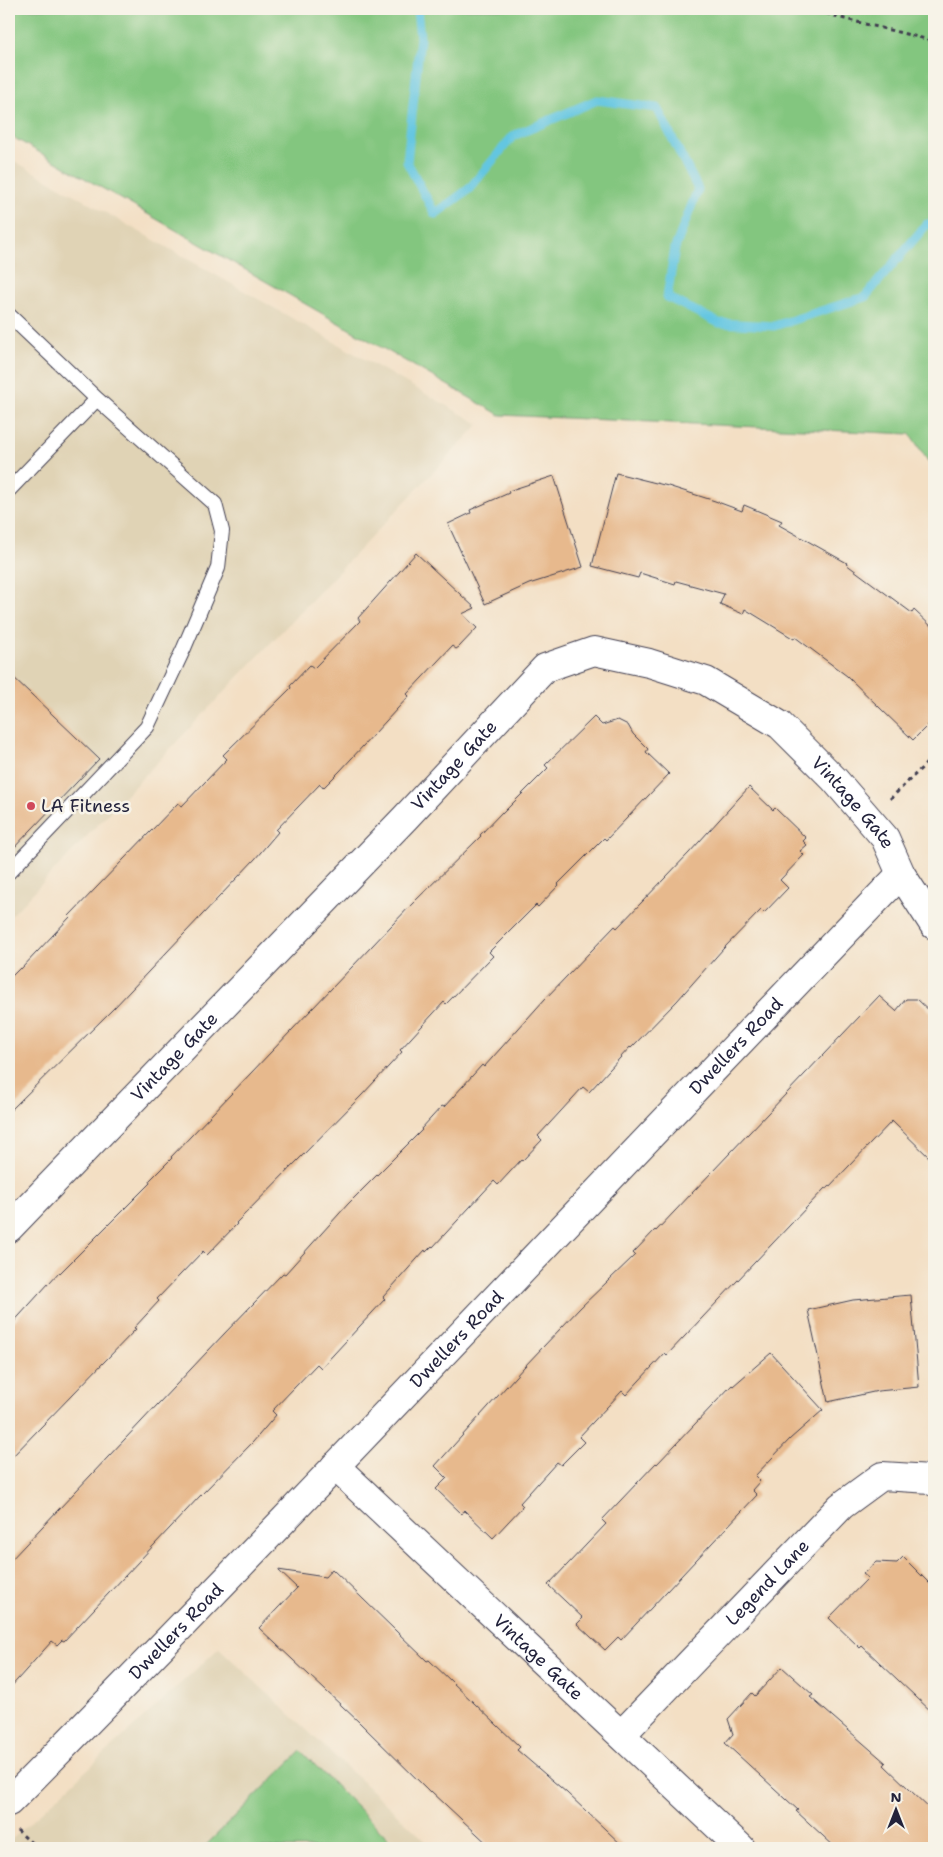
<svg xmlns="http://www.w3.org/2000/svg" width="943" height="1857" font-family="'Shantell Sans',sans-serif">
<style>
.built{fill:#e0d3b5}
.green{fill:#83c67f;stroke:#52745d}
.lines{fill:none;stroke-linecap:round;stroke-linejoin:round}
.stream{stroke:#63c6e1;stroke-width:9}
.building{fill:#e7b98d}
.service-casing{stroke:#413e50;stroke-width:16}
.minor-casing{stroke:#413e50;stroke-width:30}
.path{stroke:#413e50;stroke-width:3;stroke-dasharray:4 4;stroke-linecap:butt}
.service{stroke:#fff;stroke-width:14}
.minor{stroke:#fff;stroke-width:28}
.poi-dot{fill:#d1495b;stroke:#f7f3e8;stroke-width:2}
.labels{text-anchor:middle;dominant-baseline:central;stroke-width:5;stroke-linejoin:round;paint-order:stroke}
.street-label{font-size:18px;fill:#22223b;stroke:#f7f3e8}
.poi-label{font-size:18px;fill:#22223b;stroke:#f7f3e8;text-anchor:start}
</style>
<rect width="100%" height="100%" fill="#f7f3e8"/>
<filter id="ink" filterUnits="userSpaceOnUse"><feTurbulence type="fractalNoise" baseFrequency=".02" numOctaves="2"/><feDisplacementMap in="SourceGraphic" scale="10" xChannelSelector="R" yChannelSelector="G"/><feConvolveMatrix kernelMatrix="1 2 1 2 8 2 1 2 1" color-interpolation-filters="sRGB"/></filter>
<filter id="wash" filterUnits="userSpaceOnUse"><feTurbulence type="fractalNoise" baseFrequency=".0096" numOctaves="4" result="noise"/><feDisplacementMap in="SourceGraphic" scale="20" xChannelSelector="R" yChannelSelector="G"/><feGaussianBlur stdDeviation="1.12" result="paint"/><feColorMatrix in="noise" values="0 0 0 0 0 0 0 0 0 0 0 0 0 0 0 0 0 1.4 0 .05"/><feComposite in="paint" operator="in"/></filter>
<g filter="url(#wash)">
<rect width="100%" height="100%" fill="#f3dfc4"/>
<path class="built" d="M9 158 479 424 9 918Z
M219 1648 433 1848H9V1842Z"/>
<path class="green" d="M9 9H934V470L910 434 500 415 9 135Z
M301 1751 398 1848H203Z"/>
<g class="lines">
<path class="stream" d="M417 9 420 38 407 162 435 214 469 189 513 136 597 100 657 108 698 189 675 248 667 297 719 323 774 326 865 297 927 224H934"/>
</g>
<g id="blocks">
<path class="building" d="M616 473 668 486 715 501 742 511 744 505 782 521 779 525 847 563 846 564 912 613 914 610 934 629V719L913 740 847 676 795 637 794 639 745 609 743 614 720 604 724 594 676 581 675 584 640 573 638 578 592 566Z
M554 476 583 567 529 584 485 604 448 524 471 513 470 510 509 493 508 491Z
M416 553 475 608 462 614 477 628 459 647 456 649 452 646 407 694 409 696 340 771 323 788 320 784 276 830 278 832 255 859 113 1009 9 1112V979L20 968 21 969 70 917 69 916 178 803 182 806 227 759 223 755 291 688 290 686 310 665 314 668 360 621 358 618Z
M9 673 99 759 9 853Z
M594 717 602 725 618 720 628 725 633 734 648 749 646 752 669 774 606 840 604 838 558 884 559 885 538 907 536 905 489 952 493 956 446 1004 444 1002 400 1050 402 1052 362 1095 236 1223 237 1224 207 1255 203 1251 157 1299 159 1301 134 1328 136 1329 9 1460V1327L59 1272 60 1273 150 1183 149 1181 172 1158 171 1157 412 904 481 836 480 835 502 812 503 813 548 768 545 765Z
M749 787 773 810 775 808 806 838 803 841 807 845 800 851 804 855 780 880 788 888 764 913 761 910 723 949 677 1001 631 1048 630 1047 589 1092 583 1087 538 1136 542 1140 522 1161 521 1160 498 1185 494 1181 433 1247 432 1246 426 1252 425 1250 383 1297 385 1299 321 1368 317 1364 272 1411 276 1415 253 1442 200 1496 64 1641 62 1640 57 1645 52 1641 9 1689V1562L224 1334 283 1273 285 1274 348 1204 422 1130 421 1129 442 1106 444 1107 482 1065 484 1067 544 1000 615 926 617 928 689 853Z
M879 996 896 1011 906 999H917L934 1015V1162L892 1121 827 1189 825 1188 667 1355 665 1353 626 1395 622 1391 579 1437 584 1442 561 1465 557 1462 520 1503 523 1506 493 1538 464 1510 462 1514 436 1489 447 1478 435 1466 524 1367 580 1308 635 1255 633 1253 655 1230 656 1231Z
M911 1295 919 1387 878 1391 828 1402 808 1310 853 1300Z
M771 1353 823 1410 790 1439 755 1476 760 1481 752 1490 757 1495 621 1640 618 1637 605 1650 577 1624 583 1618 548 1585 606 1524 602 1520 656 1463 657 1464 732 1385 733 1386Z
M903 1557 934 1588V1714L862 1646 860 1648 829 1618 868 1578 863 1574 876 1562 897 1563Z
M332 1569 427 1661 429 1660 520 1747 517 1750 567 1793 625 1848H492L431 1791 430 1792 359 1722 259 1628 297 1588 278 1570 325 1577Z
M782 1667 813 1695 810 1697 886 1763 884 1765 934 1813V1848H836L796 1811 798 1810 725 1743 733 1734 728 1719 752 1693 755 1696Z"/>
</g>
</g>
<g filter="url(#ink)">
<use href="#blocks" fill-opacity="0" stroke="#413e50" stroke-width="1"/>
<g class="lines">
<defs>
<path id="service" d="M9 315 97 399 9 490
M9 872 147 727 184 648 218 568 222 531 215 504 97 399"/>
<g id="minor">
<path id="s1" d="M9 1228 405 818 545 668 594 651 649 663 706 681 780 725 834 779 885 838 901 874 934 925"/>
<path id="s2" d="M335 1466 741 1848"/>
<path id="s3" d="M622 1734 841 1506 882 1476 931 1479 934 1482"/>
<path id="s4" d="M9 1802C311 1497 603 1183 901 874"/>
</g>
</defs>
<use href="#service" class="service-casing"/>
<use href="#minor" class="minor-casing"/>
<path class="path" d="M811 9 845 19 934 41
M890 799 934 756
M17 1830 37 1848"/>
<use href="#service" class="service"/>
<use href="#minor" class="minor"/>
</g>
</g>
<circle class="poi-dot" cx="31" cy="806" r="5"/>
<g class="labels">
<g class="street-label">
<text stroke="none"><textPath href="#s1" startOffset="642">Vintage Gate</textPath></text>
<text stroke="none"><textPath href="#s1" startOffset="1136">Vintage Gate</textPath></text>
<text stroke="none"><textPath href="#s4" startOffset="1049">Dwellers Road</textPath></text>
<text stroke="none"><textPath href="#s1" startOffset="238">Vintage Gate</textPath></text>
<text stroke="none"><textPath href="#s4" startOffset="644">Dwellers Road</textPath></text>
<text stroke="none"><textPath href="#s3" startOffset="210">Legend Lane</textPath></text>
<text stroke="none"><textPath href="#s4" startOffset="239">Dwellers Road</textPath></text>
<text stroke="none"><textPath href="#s2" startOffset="279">Vintage Gate</textPath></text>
</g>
<g class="poi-label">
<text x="41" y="806">LA Fitness</text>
</g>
</g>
<rect width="943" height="1857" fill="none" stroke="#f7f3e8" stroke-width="30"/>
<g transform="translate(896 1810)" stroke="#f7f3e8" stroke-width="4" paint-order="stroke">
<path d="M0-4L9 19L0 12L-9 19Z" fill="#22223b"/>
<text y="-8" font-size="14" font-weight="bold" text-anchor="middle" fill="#22223b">N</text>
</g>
</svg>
